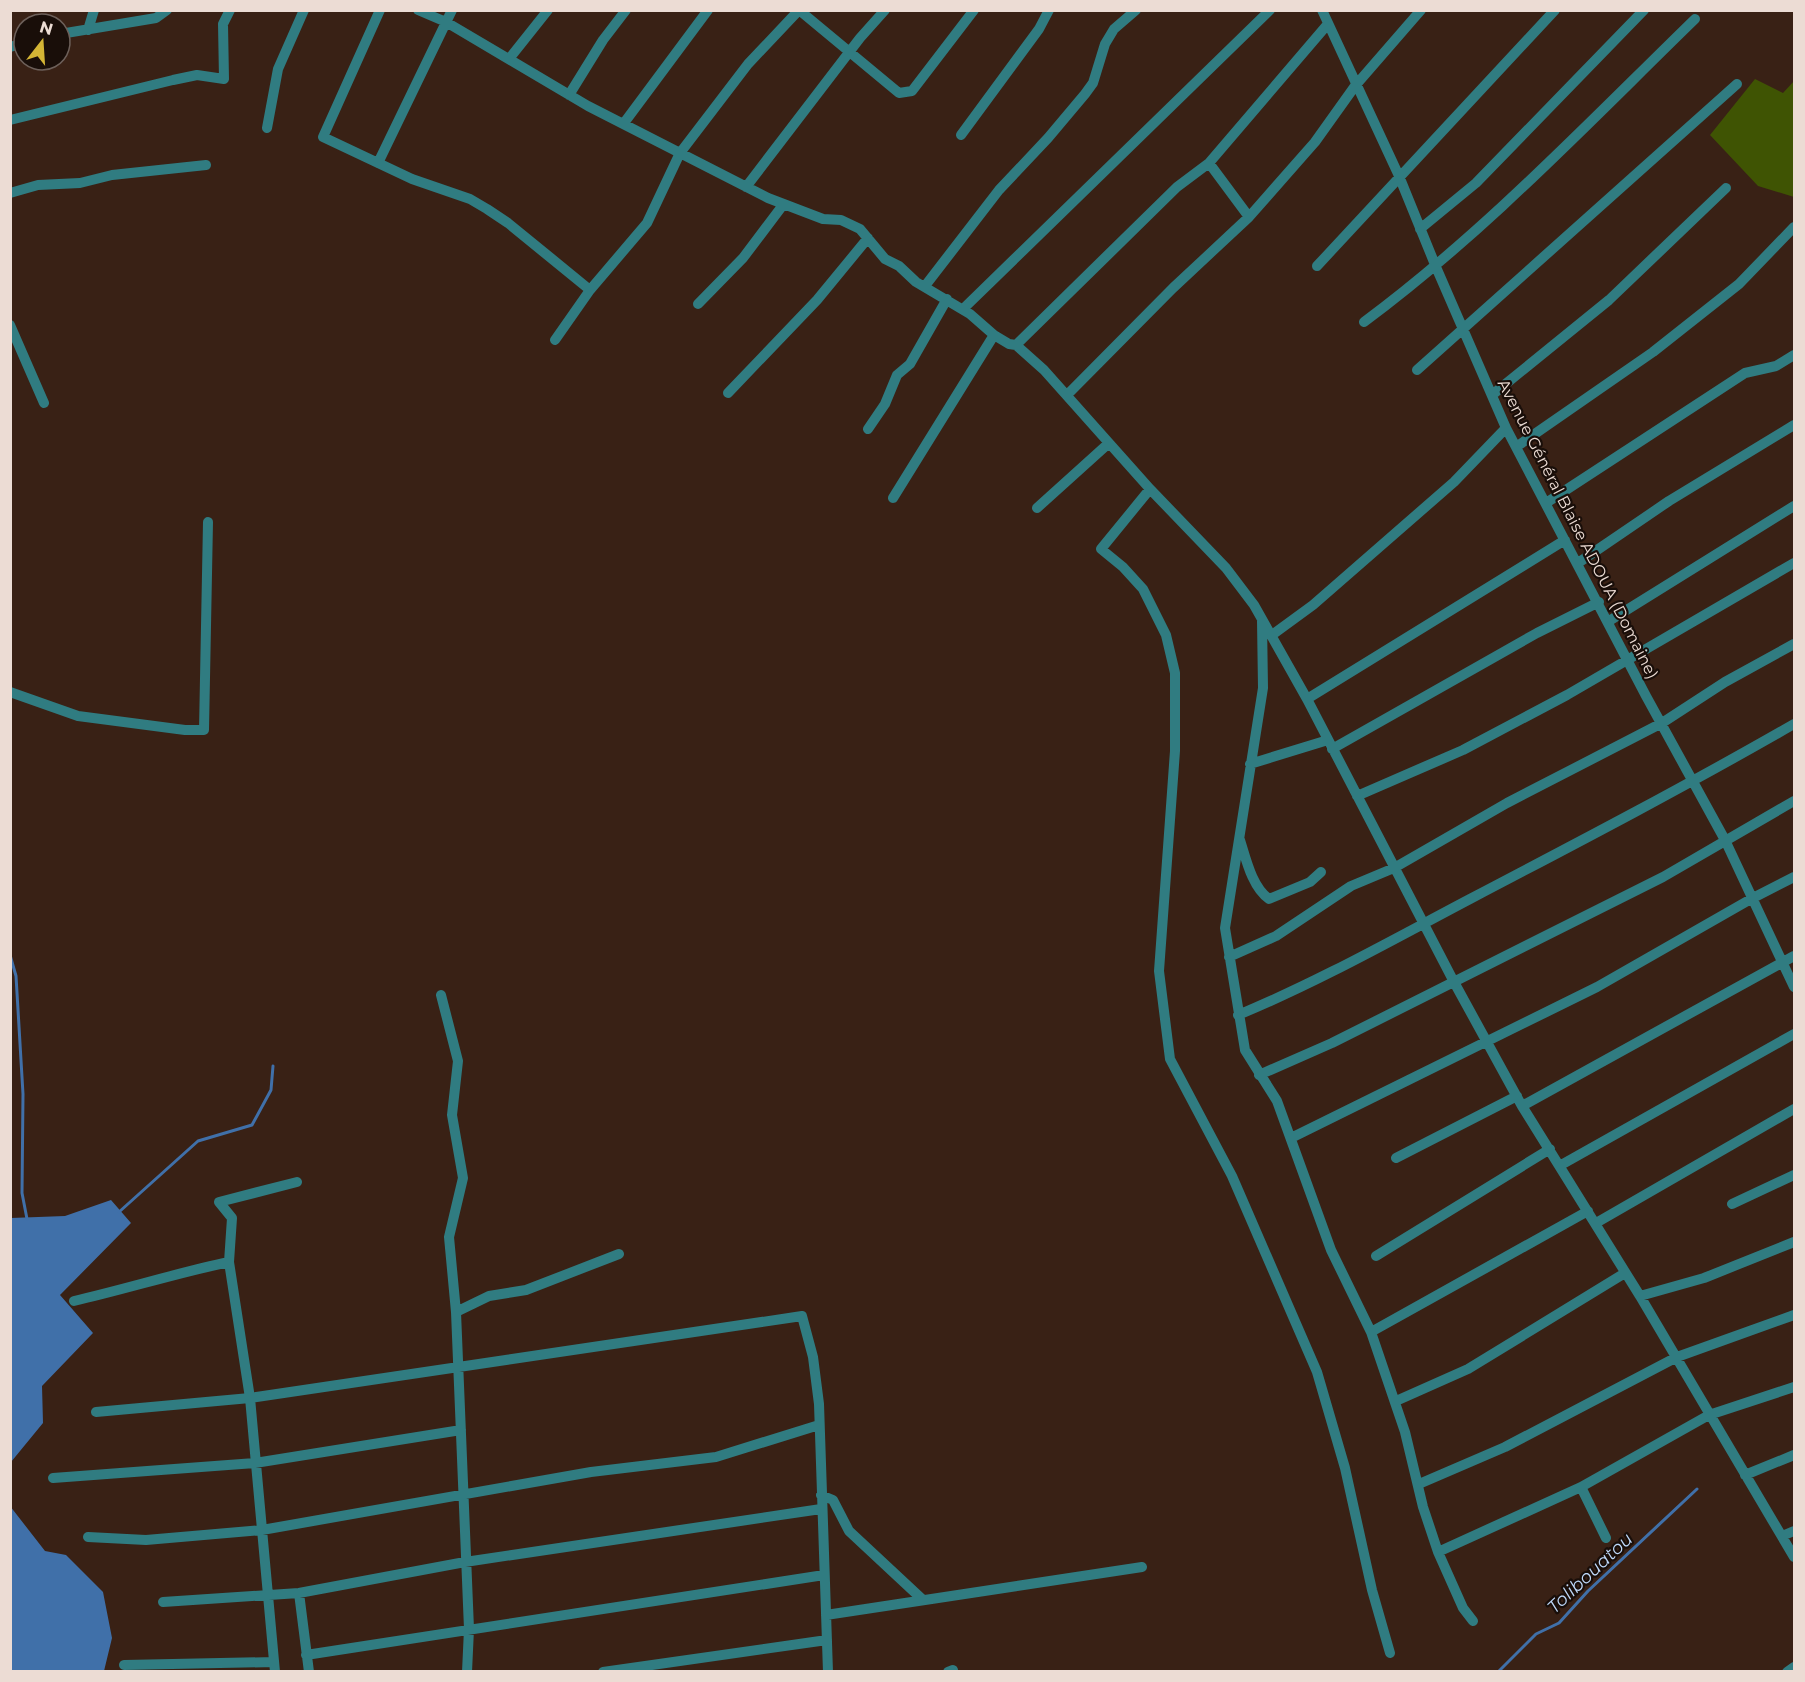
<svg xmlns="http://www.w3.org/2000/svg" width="1805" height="1682" font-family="Montserrat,sans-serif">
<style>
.green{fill:#3f5403}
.water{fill:#4070a9}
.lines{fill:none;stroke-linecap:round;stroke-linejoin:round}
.stream{stroke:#4070a9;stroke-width:3}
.minor{stroke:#307c81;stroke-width:10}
.labels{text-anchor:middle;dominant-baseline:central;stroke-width:4.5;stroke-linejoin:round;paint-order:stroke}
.street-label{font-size:16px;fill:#ecdcd4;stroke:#190e09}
.water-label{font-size:18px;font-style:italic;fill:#bed8f9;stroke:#190e09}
</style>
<rect width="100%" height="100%" fill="#392115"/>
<path class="green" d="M1755 79 1783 93 1794 81V197L1758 186 1710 135Z"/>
<path class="water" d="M111 1200 131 1223 60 1295 93 1333 42 1386 43 1423 11 1462V1218L65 1216Z
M10 1506 45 1551 66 1555 103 1592 112 1638 104 1671H11Z"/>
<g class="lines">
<path class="stream" d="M10 955 16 976 23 1094 22 1193 27 1219
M119 1212 198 1141 252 1125 271 1090 273 1066
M1498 1672 1536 1634 1559 1623 1588 1591 1697 1489"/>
<path class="minor" d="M380 10 323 137 412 179 470 199 487 209 508 223 590 290
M418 10 446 22 588 106 768 198 823 219 841 220 860 229 885 259 899 266 916 282 970 314 994 335 1009 344 1016 345 1044 370 1150 489 1226 568 1254 605 1307 699 1454 982 1522 1106 1640 1296 1794 1557
M1322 10 1399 176 1436 267 1506 428 1646 696 1725 840 1794 987
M88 30 94 10
M60 34 156 18 167 10
M10 47 24 43
M509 59 548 10
M569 95 603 40 626 10
M10 120 173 80 197 75 224 79 223 24 230 10
M624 123 708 10
M267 128 278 69 304 10
M961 135 1039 29 1049 10
M378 163 452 10
M1209 163 1249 217
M746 187 860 38 885 10
M10 193 38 185 80 183 112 175 206 165
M1420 229 1476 183 1644 10
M1317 266 1555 10
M925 286 999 190 1048 138 1085 94 1093 83 1105 44 1114 29 1136 10
M698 304 743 258 783 205
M963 309 1270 10
M1364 322C1484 233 1588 123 1695 19
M10 325 44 403
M555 340 590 290 647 223 680 153 748 64 799 10 899 93 912 91 974 10
M1016 345 1177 187 1209 163 1327 25
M1417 370 1737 84
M728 393 817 300 868 238
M1067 395 1173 288 1249 217 1315 142 1355 86 1421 10
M1492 395 1609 300 1726 188
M868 429 885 404 897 375 910 364 947 299
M1516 447 1653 352 1739 284 1794 227
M1150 489 1101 549 1123 567 1143 589 1166 635 1175 673V751L1159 971 1170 1059 1232 1176 1317 1372 1345 1468 1372 1590 1390 1653
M893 498 994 335
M1546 503 1745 373 1776 366 1794 355
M1037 508 1109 443
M1578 563 1669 501 1794 425
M1262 621 1263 688 1225 928 1245 1050 1277 1101 1331 1250 1371 1332 1405 1432 1423 1507 1438 1552 1463 1608 1473 1621
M1609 621 1794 506
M1272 635 1313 605 1454 482 1506 428
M10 692 78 716 185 730H204L208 522
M1307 699 1565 540
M1332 749 1537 633 1599 602
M1250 764 1328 740
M1357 796 1463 750 1567 695 1794 563
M1240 840C1246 859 1252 887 1269 899L1310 882 1321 872
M1229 957 1276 936 1351 886 1394 868 1507 803 1662 723 1725 682 1794 644
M441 995 458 1061 452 1115 463 1178 449 1237 456 1312 469 1629 467 1672
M1238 1015C1318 982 1394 939 1470 899 1579 842 1688 785 1794 724
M1259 1075 1332 1043 1663 877 1794 801
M1522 1106 1794 956
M1291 1138 1597 987 1751 899 1794 877
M1396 1158 1517 1096
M1561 1165 1794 1034
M1732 1204 1794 1175
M1596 1223 1794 1109
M1376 1256 1550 1149
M1640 1296 1704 1278 1794 1242
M74 1301C126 1289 177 1273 229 1262
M456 1312 489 1296 526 1290 619 1254
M1371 1332 1588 1211
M1396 1401 1468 1369 1625 1273
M96 1412 250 1398 802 1316 813 1357 819 1404 828 1672
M1745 1475 1794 1455
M53 1478 255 1463 461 1430
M1419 1484 1505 1447 1677 1357 1794 1315
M1581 1487 1606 1538
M821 1495 833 1500 849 1531 923 1600
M1782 1536 1794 1531
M88 1537 146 1540 262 1530 591 1472 716 1457 819 1425
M1438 1552 1581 1487 1709 1415 1794 1387
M299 1593 309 1672
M163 1602 299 1593 465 1562 821 1509
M826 1615 1142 1567
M306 1655 824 1575
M124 1665 274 1662
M275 1672 250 1398 229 1262 232 1218 219 1202 297 1182
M603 1672 827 1640
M948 1672 953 1670
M1787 1672 1794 1667"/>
</g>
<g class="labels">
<g class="street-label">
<text transform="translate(1578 529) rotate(63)">Avenue Général Blaise ADOUA (Domaine)</text>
</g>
<g class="water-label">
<text transform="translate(1590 1573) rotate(-43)">Tolibouatou</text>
</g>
</g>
<rect width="1805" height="1682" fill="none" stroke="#ecdcd4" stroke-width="24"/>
<g transform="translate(42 42) rotate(17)"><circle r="28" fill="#190e09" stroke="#6d605a" stroke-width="1.5"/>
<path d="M0-4.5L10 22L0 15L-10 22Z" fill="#d4b535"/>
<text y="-9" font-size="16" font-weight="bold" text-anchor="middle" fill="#ecdcd4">N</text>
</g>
</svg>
